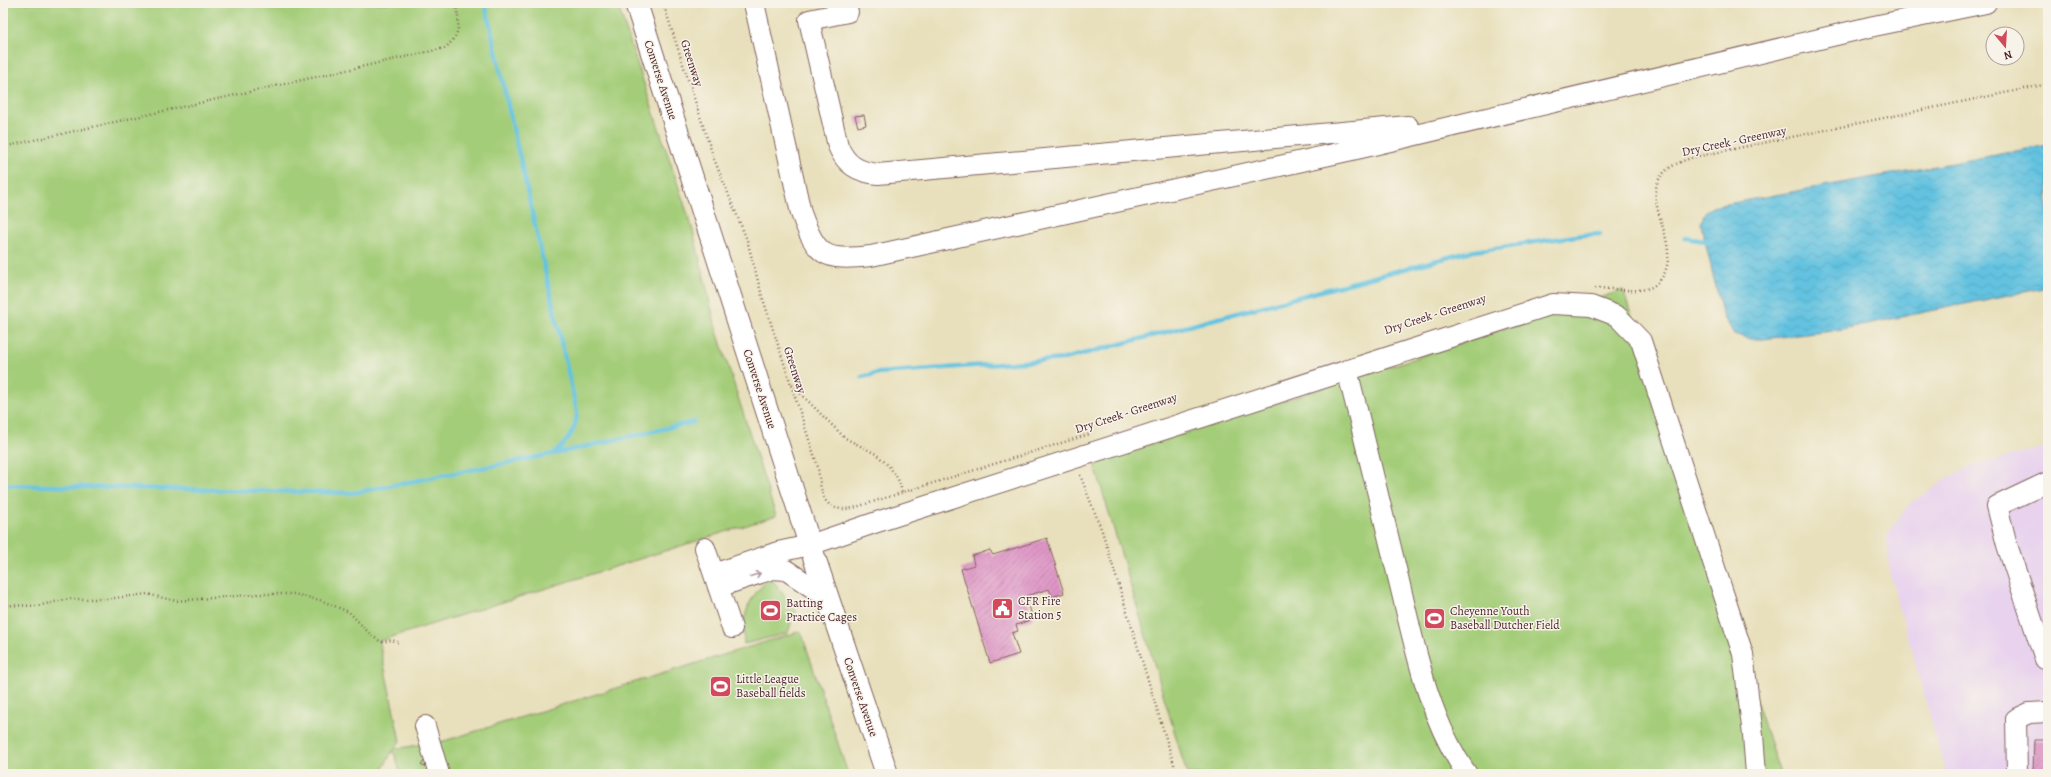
<svg xmlns="http://www.w3.org/2000/svg" width="2051" height="777" font-family="Alegreya,serif">
<style>
.built{fill:#e8d2ee}
.grass{fill:#a4cd79;stroke:#777652}
.water{fill:url(#water-waves);stroke:#567086}
.lines{fill:none;stroke-linecap:round;stroke-linejoin:round}
.stream{stroke:#62c2e0;stroke-width:4.5}
.building{fill:url(#building-hatch)}
.minor-casing{stroke:#81635e;stroke-width:22}
.major-casing{stroke:#81635e;stroke-width:24}
.path{stroke:#81635e;stroke-width:2.5;stroke-dasharray:1 3;stroke-linecap:butt}
.minor{stroke:#fff;stroke-width:20}
.major{stroke:#fff;stroke-width:22}
.oneway{stroke:#ae9aa0}
.labels{text-anchor:middle;dominant-baseline:central;stroke-width:3;stroke-linejoin:round;paint-order:stroke}
.street-label{font-size:12px;fill:#4a1f2b;stroke:#f7f3e8}
.poi-label{font-size:12px;fill:#4a1f2b;stroke:#f7f3e8;text-anchor:start}
</style>
<defs>
<pattern id="water-waves" width="16" height="10" patternUnits="userSpaceOnUse"><rect width="16" height="10" fill="#62c2e0"/><path d="M0 5q4-4 8 0t8 0" fill="none" stroke="#57a6c0"/></pattern>
<pattern id="building-hatch" width="6" height="6" patternUnits="userSpaceOnUse"><rect width="6" height="6" fill="#df95c7"/><path d="M-1 1l2-2M0 6l6-6M5 7l2-2" fill="none" stroke="#b779a2"/></pattern>
</defs>
<rect width="100%" height="100%" fill="#f7f3e8"/>
<filter id="ink" filterUnits="userSpaceOnUse"><feTurbulence type="fractalNoise" baseFrequency=".025" numOctaves="2"/><feDisplacementMap in="SourceGraphic" scale="8" xChannelSelector="R" yChannelSelector="G"/><feConvolveMatrix kernelMatrix="1 2 1 2 8 2 1 2 1" color-interpolation-filters="sRGB"/></filter>
<filter id="wash" filterUnits="userSpaceOnUse"><feTurbulence type="fractalNoise" baseFrequency=".012" numOctaves="4" result="noise"/><feDisplacementMap in="SourceGraphic" scale="16" xChannelSelector="R" yChannelSelector="G"/><feGaussianBlur stdDeviation="0.9" result="paint"/><feColorMatrix in="noise" values="0 0 0 0 0 0 0 0 0 0 0 0 0 0 0 0 0 1.4 0 .05"/><feComposite in="paint" operator="in"/></filter>
<g filter="url(#wash)">
<rect width="100%" height="100%" fill="#e8e0bc"/>
<path class="built" d="M2048 446V774H1946L1890 574 1887 535 1909 504 1963 469Z"/>
<path class="grass" d="M3 3H617L692 227 716 328 776 516 379 641 400 741 394 749 444 741 801 631 848 774H401L393 750 380 774H3Z
M1623 290 1780 774H1187L1094 463Z
M770 577 797 612 793 616 788 633 744 644C742 613 748 599 770 577Z"/>
<path class="water" d="M2048 145V287L1832 331 1754 340 1734 334 1722 313 1701 224 1704 214 1712 207C1824 185 1936 167 2048 145Z"/>
<g class="lines">
<path class="stream" d="M485 3 577 412C576 430 568 442 554 453
M1685 238 1705 241
M862 377 879 373 1064 359 1468 252 1583 235 1600 234
M3 485 353 493 553 454 694 422"/>
</g>
<g id="blocks">
<path class="building" d="M864 115 866 125 858 127 855 116Z
M1047 538 1064 593 1052 597 1049 589 1026 596 1033 619 1016 625 1018 631 1012 633 1019 654 990 663 961 569 974 565 972 556 990 550 993 555Z
M2034 740H2048V774H2033Z
M425 760 428 763 425 767 421 765Z"/>
</g>
</g>
<g filter="url(#ink)">
<use href="#blocks" fill-opacity="0" stroke="#81635e" stroke-width="1"/>
<g class="lines">
<defs>
<path id="minor" d="M754 3 801 213C817 257 824 261 871 256L1361 148 1874 26 1986 3
M848 12 809 20 838 146C846 165 858 172 878 174L1408 126
M1347 370C1365 440 1382 511 1399 581 1415 647 1428 718 1467 774
M2048 482 1997 506 2007 545 2045 659 2048 658
M705 548 732 628
M714 574 778 552 810 545 874 523 1553 304 1591 306 1617 316 1641 341 1743 654 1753 735 1756 774
M718 587 773 569 786 570 828 598
M425 726 439 774
M2017 774 2016 719 2029 713 2048 712"/>
<path id="major" d="M636 3 810 545 887 774"/>
</defs>
<use href="#minor" class="minor-casing"/>
<use href="#major" class="major-casing"/>
<path class="path" d="M663 3 714 159 747 240 762 296 818 467C821 491 821 514 853 508L1090 434
M3 147 445 48C462 33 459 25 456 3
M1595 288C1609 288 1636 293 1649 288 1656 286 1661 280 1664 274 1685 232 1615 179 1695 157L2048 84
M792 385 845 438 876 454 889 466 898 479 903 494
M1080 475 1102 531 1177 774
M3 605 37 606 68 599H107L147 594 176 601 259 594H294L320 600 349 612 371 635 381 642 392 640 400 643"/>
<use href="#minor" class="minor"/>
<use href="#major" class="major"/>
</g>
<defs><path id="oneway-shaft" d="M-6 0H5M1.5-3L5.5 0L1.5 3" fill="none" stroke-width="1.6" stroke-linecap="round" stroke-linejoin="round"/></defs>
<use class="oneway" href="#oneway-shaft" transform="translate(755 575) rotate(-18)"/>
</g>
<defs>
<symbol id="civic-square" viewBox="-11 -11 22 22"><rect x="-9" y="-9" width="18" height="18" rx="4" fill="#d1495b" stroke="#f7f3e8"/><path d="M-.6-6.5H3V-4.5H.6V-3L4-1V1h2V6H-6V1h2V-1L-.6-3ZM-1.2 2.5V6h2.4V2.5Z" fill="#fff"/></symbol>
<symbol id="stadium-square" viewBox="-11 -11 22 22"><rect x="-9" y="-9" width="18" height="18" rx="4" fill="#d1495b" stroke="#f7f3e8"/><path d="M0-5a6.5 5 0 1 0 0 10a6.5 5 0 1 0 0-10ZM-3.5-1.8h7v3.6h-7Z" fill="#fff"/></symbol>
</defs>
<g fill-rule="evenodd">
<use href="#civic-square" x="990" y="596" width="25" height="25"/>
<use href="#stadium-square" x="758" y="598" width="25" height="25"/>
<use href="#stadium-square" x="1422" y="606" width="25" height="25"/>
<use href="#stadium-square" x="708" y="674" width="25" height="25"/>
</g>
<g class="labels">
<g class="street-label">
<text transform="translate(692 63) rotate(72)">Greenway</text>
<text transform="translate(661 80) rotate(72)">Converse Avenue</text>
<text transform="translate(1734 141) rotate(-12)">Dry Creek - Greenway</text>
<text transform="translate(1435 314) rotate(-18)">Dry Creek - Greenway</text>
<text transform="translate(795 370) rotate(72)">Greenway</text>
<text transform="translate(760 389) rotate(72)">Converse Avenue</text>
<text transform="translate(1126 413) rotate(-18)">Dry Creek - Greenway</text>
<text transform="translate(861 697) rotate(71)">Converse Avenue</text>
</g>
<g class="poi-label">
<text x="1018" y="601">CFR Fire<tspan x="1018" dy="14">Station 5</tspan></text>
<text x="786" y="603">Batting<tspan x="786" dy="14">Practice Cages</tspan></text>
<text x="1450" y="611">Cheyenne Youth<tspan x="1450" dy="14">Baseball Dutcher Field</tspan></text>
<text x="736" y="679">Little League<tspan x="736" dy="14">Baseball fields</tspan></text>
</g>
</g>
<rect width="2051" height="777" fill="none" stroke="#f7f3e8" stroke-width="16"/>
<g transform="translate(2005 46) rotate(162)"><circle r="19" fill="#f7f3e8" stroke="#b29e9c"/>
<path d="M0-3L7 15L0 10L-7 15Z" fill="#d1495b"/>
<text y="-6" font-size="11" font-weight="bold" text-anchor="middle" fill="#4a1f2b">N</text>
</g>
</svg>
